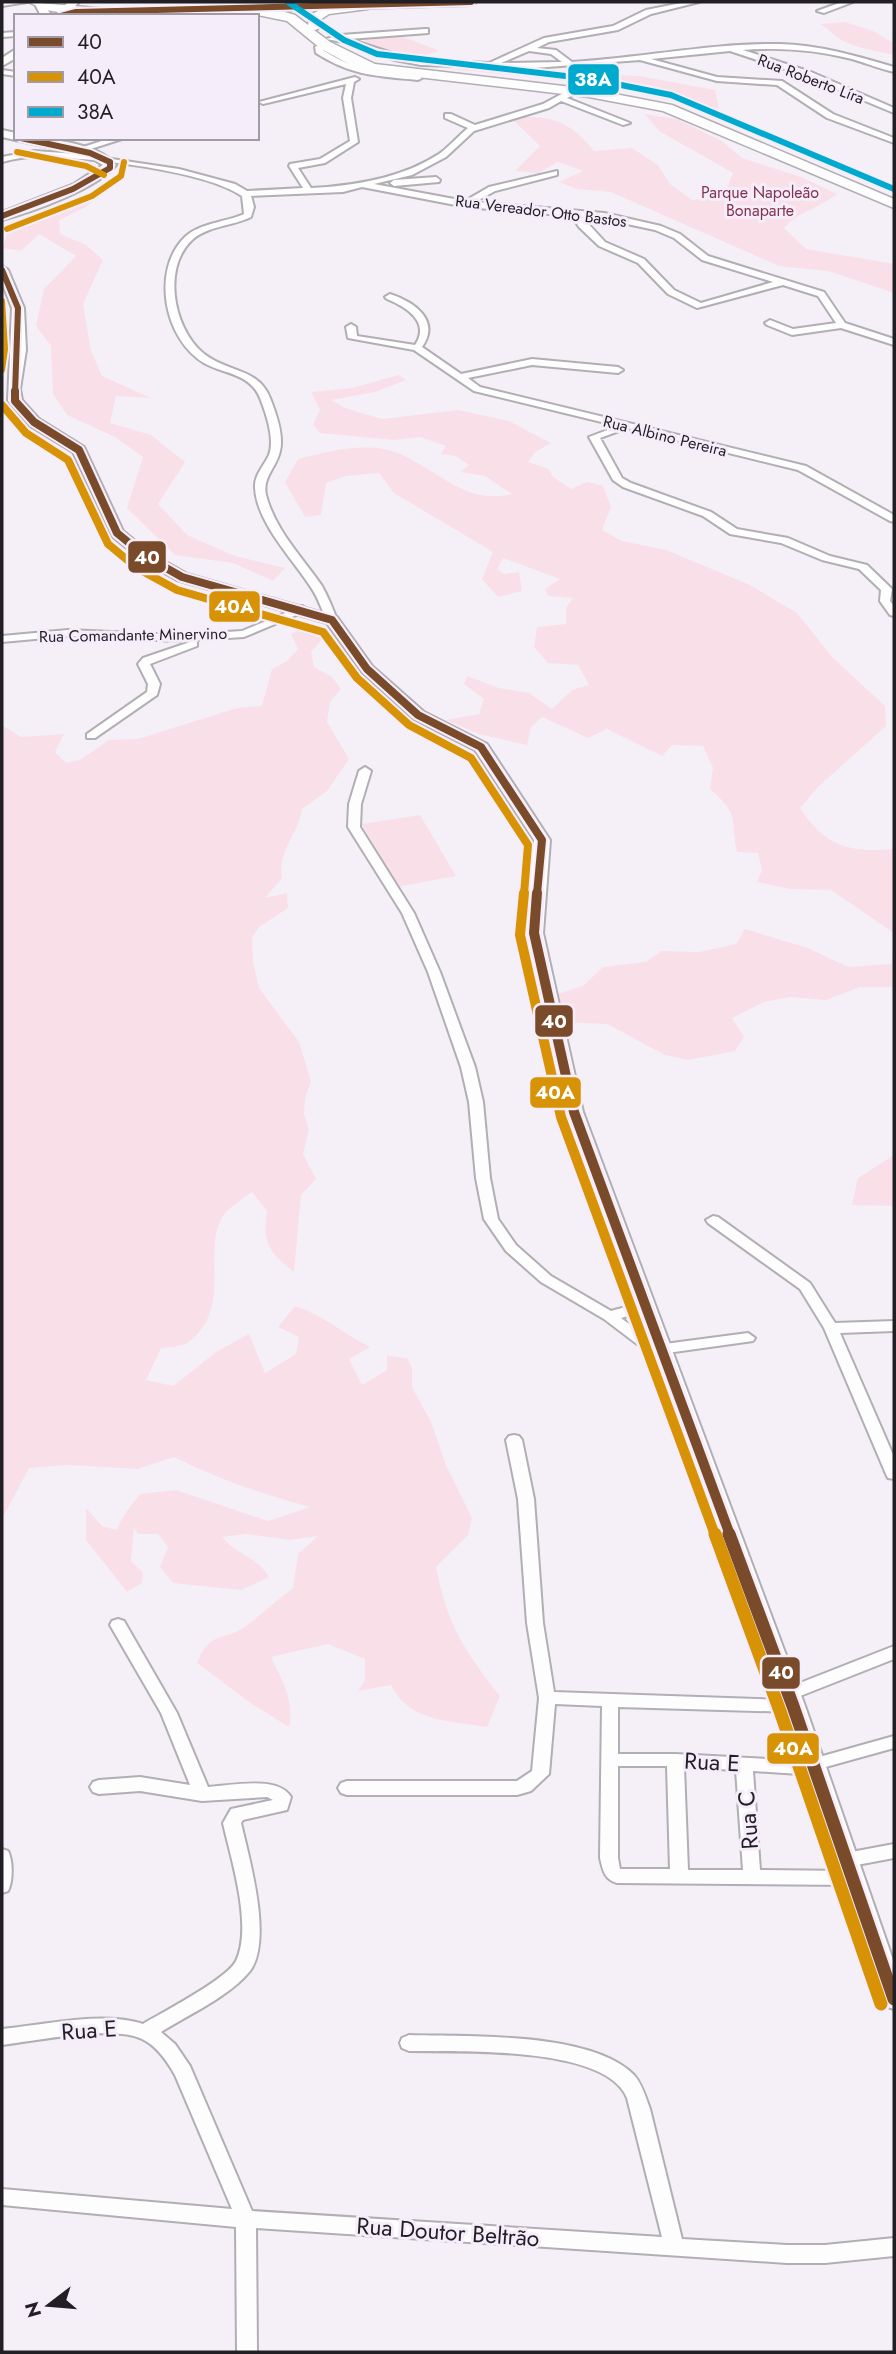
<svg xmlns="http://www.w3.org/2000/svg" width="896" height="2354" font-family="Jost,sans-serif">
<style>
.green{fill:#f9dfe8}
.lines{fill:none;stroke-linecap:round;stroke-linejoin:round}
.minor-casing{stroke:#b1aeb4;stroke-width:4}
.secondary-casing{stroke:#b1aeb4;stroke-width:4}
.primary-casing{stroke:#b1aeb4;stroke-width:3}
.minor{fill:#fefdfe;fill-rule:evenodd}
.secondary{fill:#fefdfe;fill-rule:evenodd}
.primary{fill:#fefdfe;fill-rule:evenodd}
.bus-1-far3-casing{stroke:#f6edfb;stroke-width:10}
.bus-1-far2-casing{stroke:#f6edfb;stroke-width:12}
.bus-1-far1-casing{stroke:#f6edfb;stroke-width:16}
.bus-1-casing{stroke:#f6edfb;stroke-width:18}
.bus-2-far3-casing{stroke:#f6edfb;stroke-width:10}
.bus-2-far2-casing{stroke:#f6edfb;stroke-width:12}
.bus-2-far1-casing{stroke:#f6edfb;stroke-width:16}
.bus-2-casing{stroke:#f6edfb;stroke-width:18}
.bus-3-casing{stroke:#f6edfb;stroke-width:10}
.bus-1-far3{stroke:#7a4b2a;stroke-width:6}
.bus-1-far2{stroke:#7a4b2a;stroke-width:8}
.bus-1-far1{stroke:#7a4b2a;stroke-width:10}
.bus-1{stroke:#7a4b2a;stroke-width:13}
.bus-2-far3{stroke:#d79205;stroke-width:6}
.bus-2-far2{stroke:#d79205;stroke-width:8}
.bus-2-far1{stroke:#d79205;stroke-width:10}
.bus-2{stroke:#d79205;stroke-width:13}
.bus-3{stroke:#00a9ce;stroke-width:6}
.labels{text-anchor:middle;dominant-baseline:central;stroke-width:6;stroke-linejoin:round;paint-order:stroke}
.far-street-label{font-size:16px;fill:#221f24;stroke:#f6edfb}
.far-park-label{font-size:16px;fill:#83334d;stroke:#f6edfb}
.near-street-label{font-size:23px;fill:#221f24;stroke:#f6edfb}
.line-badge{stroke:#f6edfb;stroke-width:2.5}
.badge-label{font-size:19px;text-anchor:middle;font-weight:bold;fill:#fff}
</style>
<rect width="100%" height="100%" fill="#f5f0f8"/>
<path class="green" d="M845 22 873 31 894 43V55C876 51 854 48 838 38 831 33 828 28 820 24Z
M393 33 440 51 409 59 362 41Z
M440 68 639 76 715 90 719 109 600 84Z
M645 114 676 119 722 141 742 158 801 177 837 194C820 208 799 211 784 228L806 249 894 264V293L828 271 779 266 611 192 577 189 559 182 583 171 558 162 538 173 515 171 540 146 511 118C548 114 570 120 594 151L632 148 658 165 670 184 692 200 724 196 733 173 659 131Z
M97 194 86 207 59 220 60 234 86 245 103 260 83 304 91 351 102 376 151 398 116 396 110 423 151 435 185 462 158 504 187 535 235 556 285 568 273 581 233 563 175 555 127 508 143 457 115 437 67 415 53 394 51 346 36 326 44 289 76 256 39 234 21 251 3 248 7 234 44 213Z
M399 375 406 380 375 392 331 400 345 408 382 419 458 410 509 421 551 443 535 452 528 462 549 469 553 477 571 489 587 482 603 486 611 507 602 530 622 541 666 550 750 585 797 613 833 658 885 706 886 726 819 786 800 808C826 847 850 853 894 849V933L831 890 790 889 757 882 762 870 758 853 737 852C730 817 740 815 710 789L713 768 703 746 672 745 662 756 607 729 588 738 542 717 531 727 527 745 479 734 446 720 479 714 484 699 464 684 467 676 499 688 529 693 552 709 572 690 589 685 578 665 548 663 534 647 537 627 566 624V608L573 598 548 596 545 589 560 579 503 558 497 569 504 574 519 572 522 591 498 597 482 579 493 552 394 493 379 473 345 476 326 483 321 515 305 517 285 482 298 459C324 452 356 444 383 449 431 458 457 507 512 494L485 476 460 472 469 465 456 456 441 454 446 446 420 437 394 440 320 433 313 425 320 410 311 392 352 388Z
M310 624 325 636 311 652 314 667 332 677 341 689 330 702 327 722 349 759 327 791 302 809C297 839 278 847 282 878L265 898 287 893 288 908 259 927 252 938 253 962 259 988 299 1042 311 1081 305 1099 304 1114 309 1130 303 1154 316 1179 301 1195 294 1272C269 1253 262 1242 267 1211L252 1192C244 1198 233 1205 226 1212 198 1245 236 1310 187 1343 181 1347 168 1347 161 1348L146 1380 173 1386 216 1352 249 1334 265 1373 296 1354 299 1337 278 1327 295 1306C323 1315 344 1334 370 1347L349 1359 362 1385 387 1370V1356L407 1358 412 1368V1387L431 1422 446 1465 472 1518 468 1535 436 1567C448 1626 463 1649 500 1696L487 1727C450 1721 409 1722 391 1685L358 1691 365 1680V1659L328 1644 271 1657C282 1680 295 1702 289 1727L249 1702 197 1663C210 1629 225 1642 246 1626 262 1614 277 1600 293 1588L298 1554 318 1536 290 1540 246 1534 222 1537C236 1554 259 1558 269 1577L241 1590 173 1583 160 1567 168 1547 158 1534H138L134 1528 131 1561 143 1573 142 1583 127 1592 86 1540V1508L102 1526 116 1530 126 1512 140 1494 176 1490 268 1521 310 1507C262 1494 218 1479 174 1457L138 1469 68 1465 29 1468 2 1519V725L21 737 64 734 55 752 66 763 80 760 109 740 138 739 237 708 262 706 272 669 287 661 298 649 291 634Z
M420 815 456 876 397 887 362 824Z
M745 929 808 948 848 967 891 964 894 953V987H860L826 1000 790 997 764 1002 732 1018 744 1037 735 1051 688 1060 665 1055 607 1024 558 1022 551 996 583 986 603 967 646 962 661 951 700 952 736 944Z
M894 1155V1206L852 1205 858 1178Z"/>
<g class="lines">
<defs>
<path id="minor" d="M2 2H27L2 6Z
M686 2H699L651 14 618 30 549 42 537 48 556 50 572 62C641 58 710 43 780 44 819 45 857 56 894 67V72C880 69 866 63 852 59 817 50 779 47 743 50L811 72 894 108V113L805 76 730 51 651 59 717 77 782 81 833 114 894 138V143L827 118 777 85 717 81 640 60 534 68 421 65 395 60 348 43 326 39 341 35 425 29H428V33L349 39 410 59 489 63 544 38 613 26 646 10ZM529 51 551 54 562 62 501 63Z
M842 2H853L824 13 817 11Z
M16 32V36L2 37V33Z
M322 43 329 45 323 50C356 72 380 71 418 76L422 78 418 80C377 76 352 76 316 53L315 47Z
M2 70 16 72V76L2 74Z
M355 77 359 79 354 82 351 98 358 142 325 163 298 168 311 188C354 186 402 178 439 154 449 147 458 136 468 128L445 118V114H451L475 125 543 104 571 89H577V93L567 98 630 123 623 125 561 101 549 108 474 131 446 157 412 175 374 184 465 201 489 187 557 171V175L495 191 475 202 604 213 661 226 680 234 708 256 824 292 845 323 894 339V345L841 328 792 335 767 325 765 323 770 320 793 329 836 323 818 296 783 285 697 308 668 294 638 263 599 246 579 227 572 216 466 207 362 187 343 192 251 196 254 207 251 217C233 226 207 226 192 240 160 270 175 337 210 358 232 372 259 370 270 398 276 413 284 435 280 451 277 467 262 477 266 495 275 530 302 557 322 586 328 597 333 609 337 620L332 623 328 622C322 612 319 599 312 589 294 560 257 524 255 488 254 475 264 466 269 455 275 439 266 413 260 398 250 373 223 374 204 363 164 339 151 270 185 237 200 223 226 222 244 214L242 196C204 170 83 156 34 157 23 157 13 159 2 162V157L34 151 78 154 179 169 235 184 247 191 303 188 289 166 290 164 320 159 350 141 343 98 346 84 263 104 259 102ZM582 217 604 219 655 230 674 238 702 260 773 282 701 303 674 290 644 259 605 242Z
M111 138H125L78 153 74 150Z
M436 177 440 180 439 182 394 186 390 183 394 180Z
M390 294C414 302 441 320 422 347L461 374 532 359 618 367 623 370 618 373 532 365 468 378 480 387 806 466 894 515V522L890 521 798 470 627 428 600 438 622 478 631 483 711 512 737 529 788 538 830 556 867 565 892 589 890 601 894 606V616L890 615 880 601 881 590 859 569 822 560 781 543 730 534 703 516 623 487 613 480 589 437 618 426 474 391 414 350 348 338 346 327 351 324 356 327 357 336 415 345C431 322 406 307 387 299L385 297Z
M302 606 307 609 306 611 244 637 178 641 68 636 2 642V636L68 630 178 635 242 631Z
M193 641 197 642V646L150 664 160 684 157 695 95 738H87V734L147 692 148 684 138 664 143 658Z
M365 767 371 771 361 804 360 827 414 913 440 972 475 1067 483 1102 490 1178 498 1219 516 1245 551 1276 611 1311 644 1302 649 1304 651 1307 649 1310 621 1318 657 1345 748 1333 755 1338 753 1341 667 1353 670 1357 668 1360H658L604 1319 541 1282 506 1251 484 1219 476 1178 469 1102 461 1067 428 972 402 913 348 827 349 804 359 771Z
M713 1216 718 1217 810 1283 835 1323 894 1321V1331L840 1333 894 1457V1479L888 1478 886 1474 824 1328 800 1289 708 1223 706 1220Z
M514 1435 519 1436 522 1440 534 1499 543 1623 554 1692 786 1700 780 1694 782 1690 894 1646V1659L790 1700 799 1702 801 1706 799 1710 793 1712 618 1707V1754H675L805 1761 894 1736V1748L822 1768 820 1773 814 1775 753 1771 760 1870 853 1871 859 1873 862 1878 859 1883 853 1885 617 1883C604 1879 603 1870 600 1858L602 1706 555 1704 549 1774 531 1791 517 1795H347L341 1793 338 1788 341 1783 347 1781H517L532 1771 539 1698 527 1623 518 1499 506 1440 509 1436ZM618 1766H667L670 1869H620L618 1858ZM684 1767 736 1770 743 1870H688Z
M118 1619 124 1621 177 1713 208 1787C230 1786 278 1775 291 1797L287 1810 243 1820 241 1823C249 1858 273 1940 250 1971 230 1996 188 2015 161 2032L175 2044 190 2066 252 2211 662 2237 627 2098C606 2045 458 2052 409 2051L402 2048 400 2043 402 2038 409 2035C467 2037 591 2031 634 2075 642 2084 646 2098 650 2109L682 2239 787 2245H825L894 2238V2256L825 2263H787L256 2228 257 2352H237L236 2227 2 2205V2189L232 2209 175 2075C167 2061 157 2046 142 2039 112 2025 36 2041 2 2045V2029C45 2025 102 2011 143 2024 163 2012 227 1979 236 1961 253 1926 231 1859 223 1823L231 1809 273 1800 267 1797 202 1801 140 1791 99 1794 93 1792 90 1787 93 1782 99 1780 140 1777 190 1785 161 1713 110 1625 112 1621Z
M894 1844V1858L846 1867 840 1865 837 1860 840 1855 846 1853Z
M2 1849 8 1851C13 1861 13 1881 8 1891L2 1893Z"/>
<path id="secondary" d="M34 2H42L52 16H41Z
M68 2H79L66 16H55Z
M364 2H476L471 5 287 10 282 7 287 4Z
M16 49V58L2 66V58Z
M2 130 16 133V138C45 138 95 141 116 165 97 189 32 212 2 220V212L74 184 103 165 88 156 2 137Z
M2 266 8 270 24 308 26 350 20 389 22 400 39 419 84 447 123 531 150 553 187 574 337 617 372 666 424 712 487 744 550 840 543 933 583 1112 805 1706 894 1963V2009L885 2006 881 1999 781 1706 565 1112 525 933 534 840 475 750 412 718 362 672 327 623 177 580 140 559 112 536 73 452 29 425 8 401 12 308 2 282Z"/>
<path id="primary" d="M28 2 108 9 261 5 295 15 308 25 310 15 326 7 364 2 368 3V9L329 14 320 20 318 29 314 30 330 42 375 64 589 89 672 105 894 199V208L663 111 589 97 374 72 354 67 320 48 287 21 248 13 76 15 46 10Z"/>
</defs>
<use href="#minor" class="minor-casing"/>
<use href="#secondary" class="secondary-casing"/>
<use href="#primary" class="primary-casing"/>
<use href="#minor" class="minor"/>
<use href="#secondary" class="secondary"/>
<use href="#primary" class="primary"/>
<defs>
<path id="bus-1-far3" d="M61 16 76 12 471 2
M21 138 90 153 110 162
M2 216 73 189 110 168V162
M2 270 18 308 15 393"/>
<path id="bus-1-far2" d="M15 391V401L34 422 79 450 117 533 145 556 182 577 332 620 367 669 418 715 481 747 542 840 537 894"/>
<path id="bus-1-far1" d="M537 893 534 933 574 1112 730 1535"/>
<path id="bus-1" d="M729 1534 793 1706 894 1999"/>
<path id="bus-2-far3" d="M17 152 86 166 104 175
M7 229 92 196 121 176 124 162
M2 301 5 349 2 370"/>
<path id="bus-2-far2" d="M2 405 26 433 68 460 108 544 137 568 177 590 323 632 357 678 409 725 471 758 528 845 524 894"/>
<path id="bus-2-far1" d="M524 893 520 935 561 1117 715 1535"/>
<path id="bus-2" d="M715 1534 780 1711 881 2004"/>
<path id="bus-3" d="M288 2 344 40 377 54 591 79 671 95 894 189"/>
</defs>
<use href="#bus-1-far3" class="bus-1-far3-casing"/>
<use href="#bus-1-far2" class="bus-1-far2-casing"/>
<use href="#bus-1-far1" class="bus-1-far1-casing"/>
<use href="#bus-1" class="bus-1-casing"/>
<use href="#bus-2-far3" class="bus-2-far3-casing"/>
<use href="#bus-2-far2" class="bus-2-far2-casing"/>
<use href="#bus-2-far1" class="bus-2-far1-casing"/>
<use href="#bus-2" class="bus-2-casing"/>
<use href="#bus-3" class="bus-3-casing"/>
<use href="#bus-1-far3" class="bus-1-far3"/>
<use href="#bus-1-far2" class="bus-1-far2"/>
<use href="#bus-1-far1" class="bus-1-far1"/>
<use href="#bus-1" class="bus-1"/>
<use href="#bus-2-far3" class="bus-2-far3"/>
<use href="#bus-2-far2" class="bus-2-far2"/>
<use href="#bus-2-far1" class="bus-2-far1"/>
<use href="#bus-2" class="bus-2"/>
<use href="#bus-3" class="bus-3"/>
</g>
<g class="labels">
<g class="far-street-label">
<text transform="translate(811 79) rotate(21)">Rua Roberto Líra</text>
<text transform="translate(541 211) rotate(7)">Rua Vereador Otto Bastos</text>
<text transform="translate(665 436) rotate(14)">Rua Albino Pereira</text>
<text transform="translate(133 635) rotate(-1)">Rua Comandante Minervino</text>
</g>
<g class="far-park-label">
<text x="760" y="192">Parque Napoleão<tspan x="760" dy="18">Bonaparte</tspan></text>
</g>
<g class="near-street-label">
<text transform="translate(712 1762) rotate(3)">Rua E</text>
<text transform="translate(748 1820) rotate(-94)">Rua C</text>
<text transform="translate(89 2030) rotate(-4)">Rua E</text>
<text transform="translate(448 2232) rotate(4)">Rua Doutor Beltrão</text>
</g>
</g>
<g class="line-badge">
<rect x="567" y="63" width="53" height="33" rx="7" fill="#00a9ce"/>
<rect x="127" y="540" width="40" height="34" rx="7" fill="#7a4b2a"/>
<rect x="208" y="590" width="53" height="33" rx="7" fill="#d79205"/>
<rect x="534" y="1004" width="40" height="34" rx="7" fill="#7a4b2a"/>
<rect x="529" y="1076" width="53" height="33" rx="7" fill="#d79205"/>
<rect x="761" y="1656" width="40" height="34" rx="7" fill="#7a4b2a"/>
<rect x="766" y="1732" width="54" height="33" rx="7" fill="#d79205"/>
</g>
<g class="badge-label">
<text x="593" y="86">38A</text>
<text x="147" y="564">40</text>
<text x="234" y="613">40A</text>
<text x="554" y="1028">40</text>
<text x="555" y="1099">40A</text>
<text x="781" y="1679">40</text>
<text x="793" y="1755">40A</text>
</g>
<rect width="896" height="2354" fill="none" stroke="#221f24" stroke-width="7"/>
<rect x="14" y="14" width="245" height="126" fill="#f6edfb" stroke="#a19ba5" stroke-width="2"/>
<rect x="28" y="37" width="35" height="10" fill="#7a4b2a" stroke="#a19ba5" stroke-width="2"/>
<text x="77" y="49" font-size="21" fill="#221f24">40</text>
<rect x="28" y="72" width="35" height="10" fill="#d79205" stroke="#a19ba5" stroke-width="2"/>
<text x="77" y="84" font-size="21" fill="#221f24">40A</text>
<rect x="28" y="107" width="35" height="10" fill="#00a9ce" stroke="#a19ba5" stroke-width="2"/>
<text x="77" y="119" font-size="21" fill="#221f24">38A</text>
<g transform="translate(49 2305) rotate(254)" stroke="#f6edfb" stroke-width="5" paint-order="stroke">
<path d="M0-5L12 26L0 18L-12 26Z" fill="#221f24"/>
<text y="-10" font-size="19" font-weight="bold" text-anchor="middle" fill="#221f24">N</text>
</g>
</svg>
